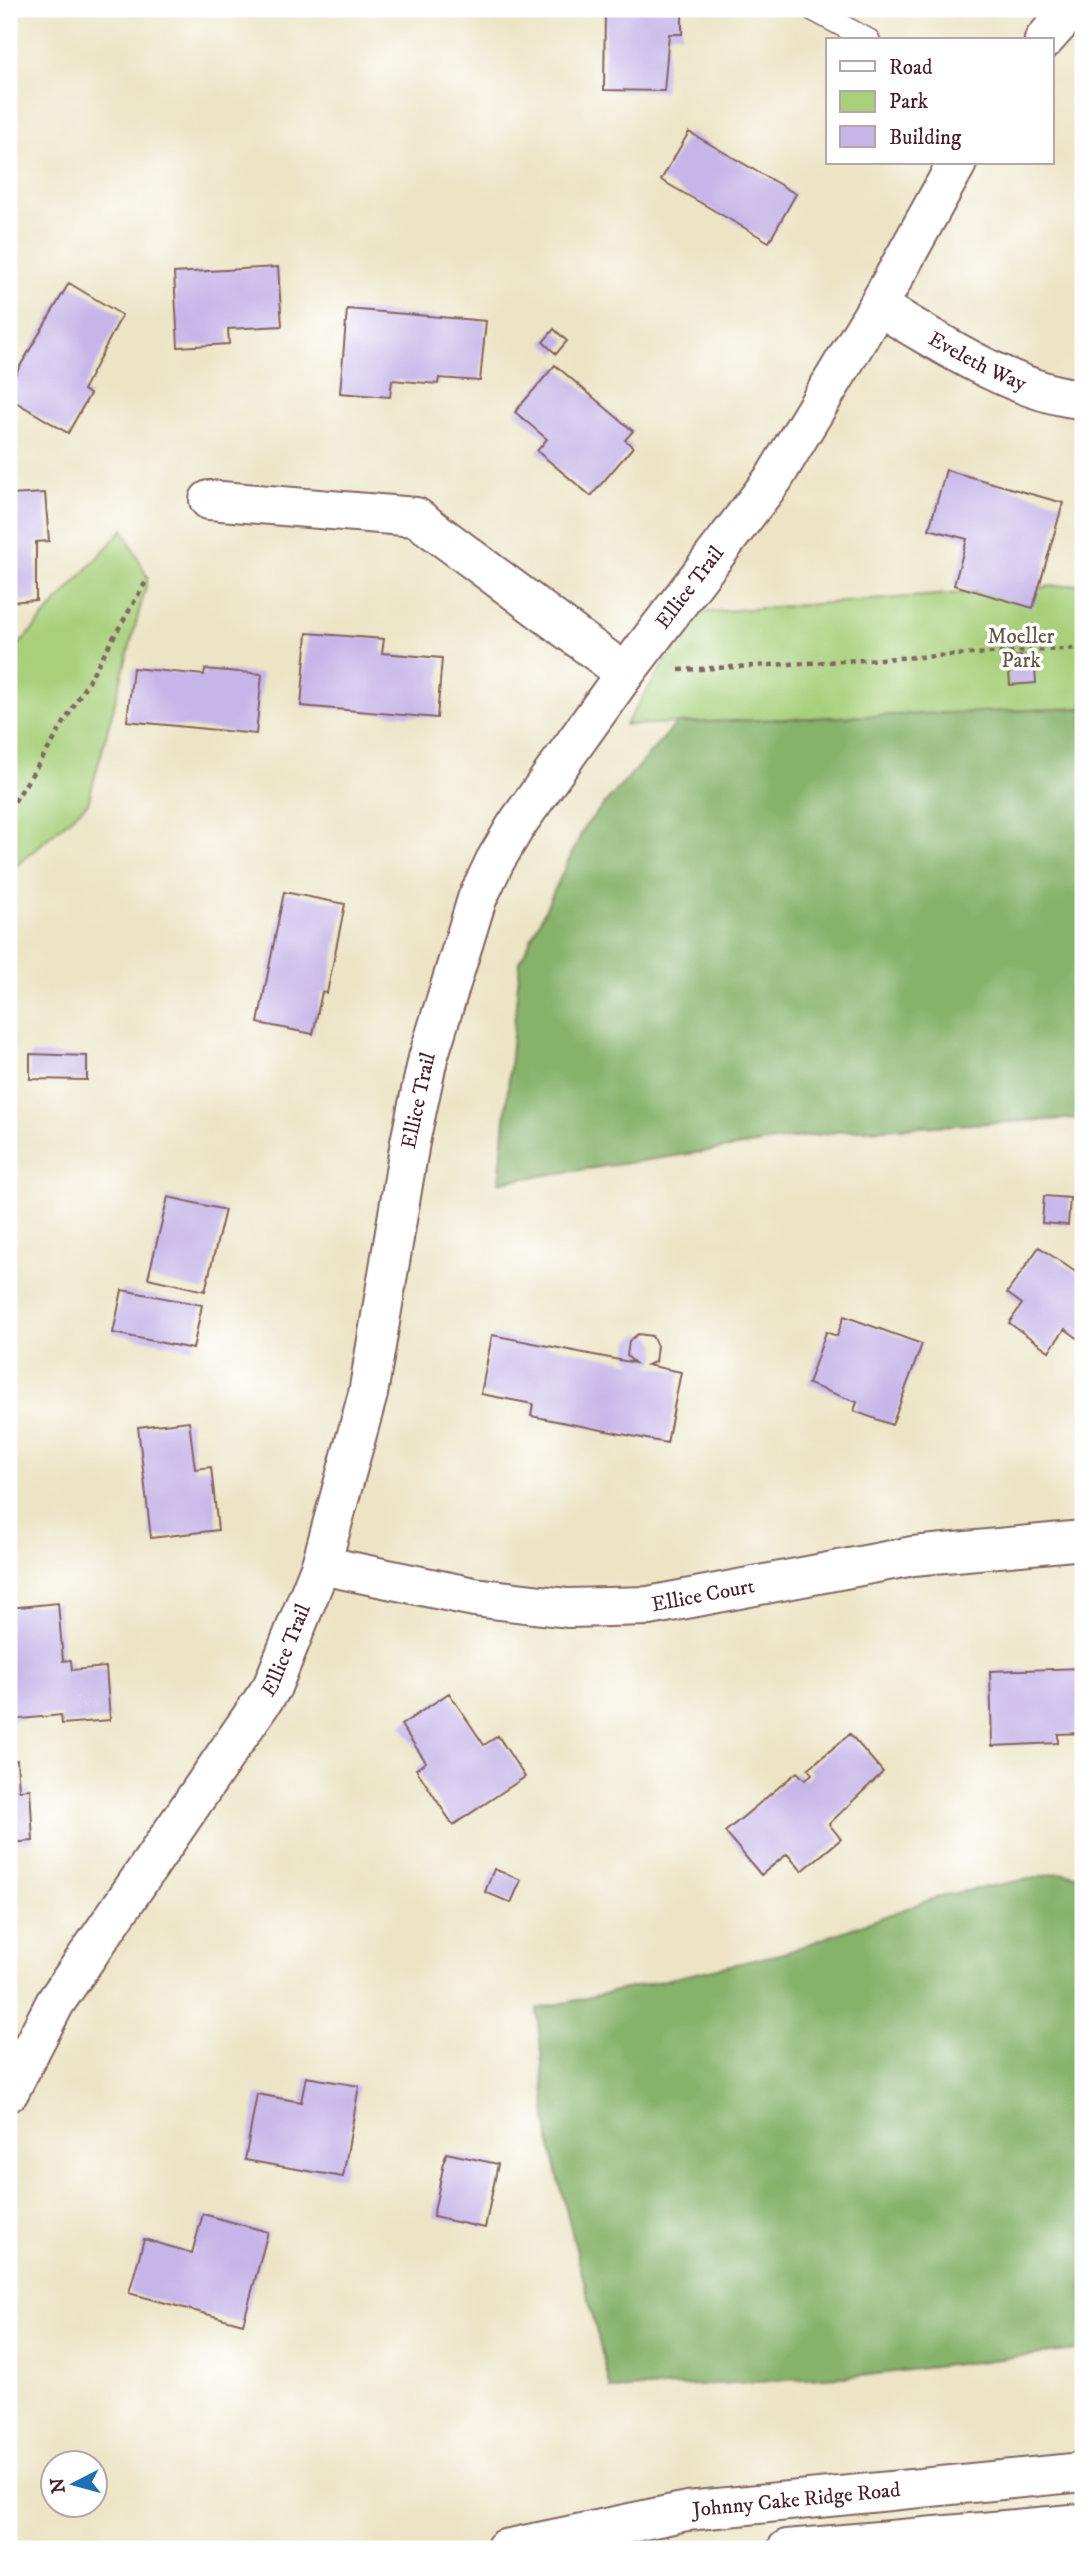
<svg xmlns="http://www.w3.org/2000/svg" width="1092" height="2558" font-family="'IM FELL DW Pica',serif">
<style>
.green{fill:#a8d07b;stroke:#797853;stroke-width:2}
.forest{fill:#86b26b;stroke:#68684b;stroke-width:2}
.building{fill:#c6b5e8}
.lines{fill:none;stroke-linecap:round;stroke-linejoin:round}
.service-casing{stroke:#836461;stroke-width:24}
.minor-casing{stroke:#836461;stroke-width:42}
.tertiary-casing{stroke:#836461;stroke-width:42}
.path{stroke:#836461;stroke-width:4.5;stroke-dasharray:5 5;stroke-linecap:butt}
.service{stroke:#fff;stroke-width:21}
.minor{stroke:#fff;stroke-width:38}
.tertiary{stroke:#fff;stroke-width:38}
.labels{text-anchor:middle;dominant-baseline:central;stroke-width:7;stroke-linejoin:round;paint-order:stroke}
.street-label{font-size:21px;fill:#4a1f2b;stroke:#fff}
.park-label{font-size:21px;fill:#665443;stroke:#fff}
</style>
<rect width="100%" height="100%" fill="#fff"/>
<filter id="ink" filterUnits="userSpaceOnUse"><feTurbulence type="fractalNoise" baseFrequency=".0143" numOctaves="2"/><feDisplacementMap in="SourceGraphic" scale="14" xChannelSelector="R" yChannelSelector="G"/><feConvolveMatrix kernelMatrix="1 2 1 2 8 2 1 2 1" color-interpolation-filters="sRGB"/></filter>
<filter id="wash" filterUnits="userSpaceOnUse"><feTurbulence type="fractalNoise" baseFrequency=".00686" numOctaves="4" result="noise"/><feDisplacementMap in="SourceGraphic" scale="28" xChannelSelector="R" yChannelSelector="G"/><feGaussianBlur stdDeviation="1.57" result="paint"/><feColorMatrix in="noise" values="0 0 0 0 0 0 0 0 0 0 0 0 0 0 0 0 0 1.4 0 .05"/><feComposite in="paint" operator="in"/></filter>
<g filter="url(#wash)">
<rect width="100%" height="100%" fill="#ece4c5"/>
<path class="green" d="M123 529 148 578 88 803 9 872V656Z
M1083 584V708L625 725 697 613Z"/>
<path class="forest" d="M1083 708V1118L843 1131 499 1182 520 962 585 826 677 723Z
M1059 1873 1083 1876V2349L860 2376 611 2390 549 2140 537 2009 784 1953 940 1896Z"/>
<g id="blocks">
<path class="building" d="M605 9H682V34H669L664 91 604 90Z
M689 132 796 194 769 242 661 180Z
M278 267 282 326 228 329 229 344 178 347 174 273Z
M69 283 122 315 83 390 90 394 68 433 9 398V385Z
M347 309 486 321 480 381 439 378 438 384 392 380 390 397 340 393Z
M554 329 567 341 556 354 543 342Z
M555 365 633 431 625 440 633 447 591 496 537 451 547 439 515 412Z
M946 470 1063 503 1033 608 954 585 967 539 929 529Z
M45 493 49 541 36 542V600L9 602V495Z
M307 633 384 639 382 653 442 658 437 718 301 706Z
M1034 655 1036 683 1010 685 1008 657Z
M133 668 204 675 205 669 262 674 256 734 127 721Z
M284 892 345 904 327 993 322 992 313 1034 258 1023Z
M30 1054 87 1056V1080L30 1079Z
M1044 1196 1070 1198 1068 1225 1042 1223Z
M168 1197 225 1210 205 1291 148 1278Z
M1039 1247 1083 1277V1342L1065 1329 1049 1351 1009 1323 1022 1304 1007 1293Z
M122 1290 202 1305 193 1349 113 1333Z
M844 1316 922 1344 892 1425 854 1411 857 1402 808 1384 826 1332 837 1336Z
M638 1334 652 1336 657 1346 655 1362 647 1365 681 1372 667 1443 531 1416 533 1404 481 1394 492 1335 635 1363 627 1356 629 1341Z
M189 1421 195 1469 211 1467 218 1530 151 1538 138 1427Z
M58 1603 63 1661 71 1660 72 1670 106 1667 110 1720 62 1724 61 1715 11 1720 9 1692V1608Z
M1083 1668V1733L1058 1734V1743L992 1746 990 1671Z
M449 1693 484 1745 498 1736 525 1777 453 1825 416 1769 426 1762 401 1725Z
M850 1734 883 1772 829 1824 841 1839 802 1871 787 1854 761 1875 725 1832 797 1772 805 1780 812 1774 808 1769Z
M17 1760 19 1790 30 1789 33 1841 9 1843V1761Z
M494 1869 521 1880 511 1903 485 1892Z
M306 2077 359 2086 343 2177 245 2160 257 2094 301 2102Z
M446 2153 498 2164 485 2228 433 2217Z
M203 2214 268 2232 243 2324 129 2293 144 2239 192 2253Z"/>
</g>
</g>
<g filter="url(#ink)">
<use href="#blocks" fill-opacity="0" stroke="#836461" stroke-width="2"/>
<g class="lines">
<defs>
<path id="service" d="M811 9 869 40"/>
<g id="minor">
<path id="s1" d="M878 306C933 339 1019 395 1083 399"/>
<path d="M209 500 416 517 625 673"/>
<path id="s2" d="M321 1565 474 1597 568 1608 649 1606 913 1556 1083 1540"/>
</g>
<g id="tertiary">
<path d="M1044 40 1072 9"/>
<path id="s3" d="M9 2092 55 2003 272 1687 321 1565 368 1394 410 1142 428 1058 477 899 495 861 517 824 625 673 774 478 878 306 957 163"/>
<path id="s4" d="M505 2549 687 2511 1083 2472"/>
<path d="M787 2549 1083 2523"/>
</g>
</defs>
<use href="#service" class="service-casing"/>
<use href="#minor" class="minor-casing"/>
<use href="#tertiary" class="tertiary-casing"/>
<path class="path" d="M679 670 1083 648
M9 810 54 740 148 578"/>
<use href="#service" class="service"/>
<use href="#minor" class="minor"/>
<use href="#tertiary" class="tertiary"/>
</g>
</g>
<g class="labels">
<g class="street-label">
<text stroke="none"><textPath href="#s1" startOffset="114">Eveleth Way</textPath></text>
<text stroke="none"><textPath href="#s3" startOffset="1678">Ellice Trail</textPath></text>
<text stroke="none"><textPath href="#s3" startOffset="1090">Ellice Trail</textPath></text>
<text stroke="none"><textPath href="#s2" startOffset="387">Ellice Court</textPath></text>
<text stroke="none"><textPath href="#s3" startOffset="523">Ellice Trail</textPath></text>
<text stroke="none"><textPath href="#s4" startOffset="296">Johnny Cake Ridge Road</textPath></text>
</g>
<g class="park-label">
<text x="1021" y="637">Moeller<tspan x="1021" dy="24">Park</tspan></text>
</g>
</g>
<rect width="1092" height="2558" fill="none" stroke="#fff" stroke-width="35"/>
<rect x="826" y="38" width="228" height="126" fill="#ffffff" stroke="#b7a5aa" stroke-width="2"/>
<rect x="840" y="61" width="35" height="10" fill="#ffffff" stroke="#b7a5aa" stroke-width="2"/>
<text x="889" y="74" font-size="21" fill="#4a1f2b">Road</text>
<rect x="840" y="91" width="35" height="21" fill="#a8d07b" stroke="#b7a5aa" stroke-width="2"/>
<text x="889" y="108" font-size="21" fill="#4a1f2b">Park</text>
<rect x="840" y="126" width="35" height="21" fill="#c6b5e8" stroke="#b7a5aa" stroke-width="2"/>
<text x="889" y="144" font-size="21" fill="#4a1f2b">Building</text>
<g transform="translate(74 2484) rotate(264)"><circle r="33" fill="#ffffff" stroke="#b7a5aa" stroke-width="2"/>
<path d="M0-5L12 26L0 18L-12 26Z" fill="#1f6fb2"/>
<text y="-10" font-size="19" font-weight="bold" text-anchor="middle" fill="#4a1f2b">N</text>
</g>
</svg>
